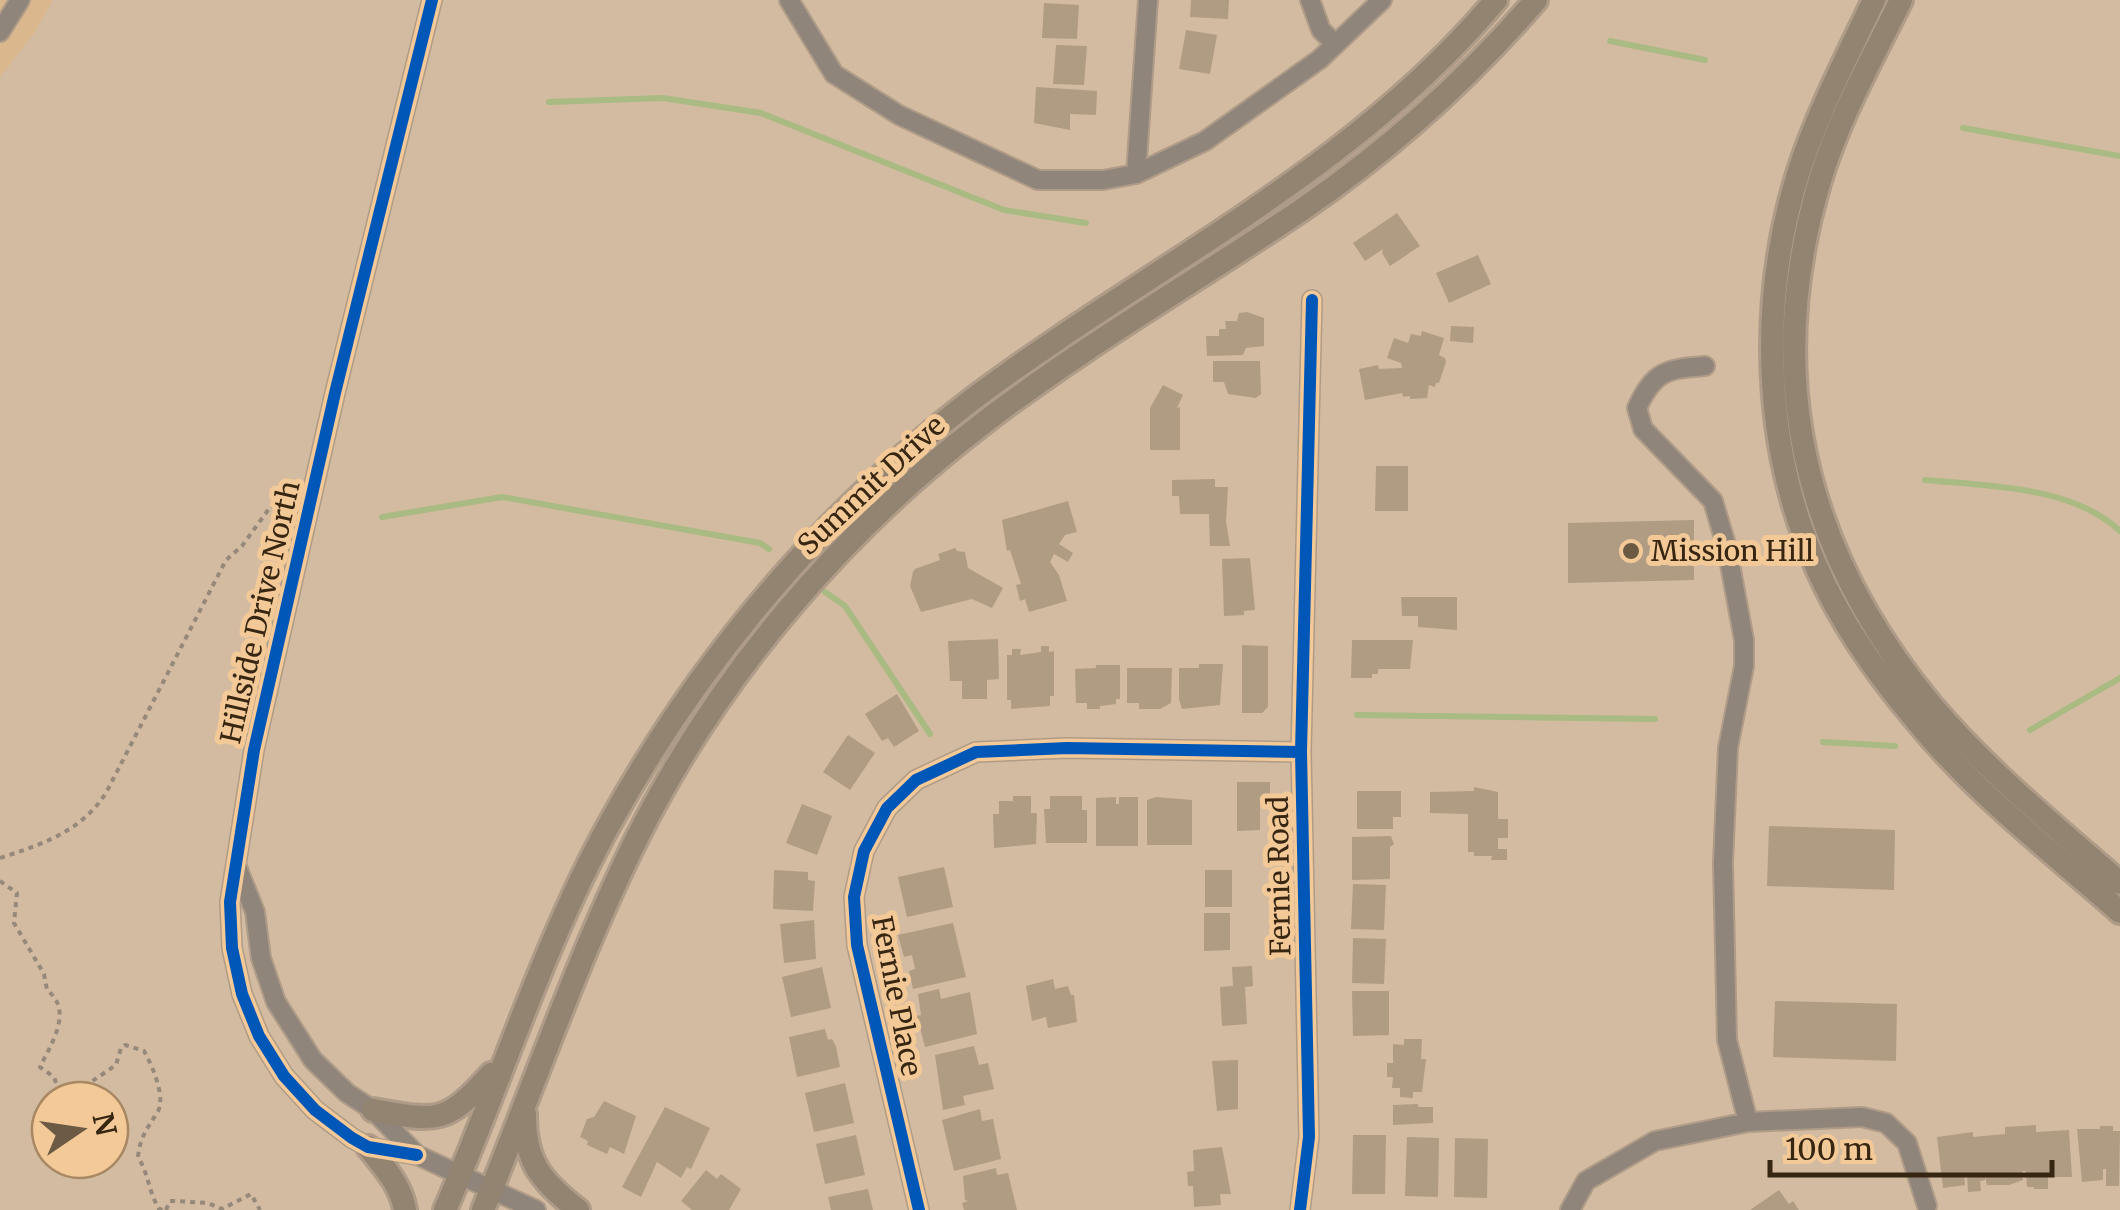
<svg xmlns="http://www.w3.org/2000/svg" width="2120" height="1210" font-family="Merriweather,serif">
<style>
.built{fill:#dbb78d}
.lines{fill:none;stroke-linecap:round;stroke-linejoin:round}
.stream{stroke:#a9ba83;stroke-width:6}
.building{fill:#b09c83}
.minor-casing{stroke:#af9c88;stroke-width:22}
.major-casing{stroke:#af9c88;stroke-width:28}
.path{stroke:#96897a;stroke-width:4;stroke-dasharray:5 5;stroke-linecap:butt}
.minor{stroke:#90857a;stroke-width:18}
.major{stroke:#928471;stroke-width:22}
.cycleway-casing{stroke:#f4c998;stroke-width:19}
.cycleway{stroke:#0057b8;stroke-width:12}
.poi-dot{fill:#6d5a44;stroke:#f4c998;stroke-width:4}
.labels{text-anchor:middle;dominant-baseline:central;stroke-width:10;stroke-linejoin:round;paint-order:stroke}
.street-label{font-size:28px;fill:#362612;stroke:#f4c998}
.poi-label{font-size:28px;fill:#362612;stroke:#f4c998;text-anchor:start}
</style>
<rect width="100%" height="100%" fill="#d2bba0"/>
<path class="built" d="M0 0H53L34 33 0 77Z"/>
<g class="lines">
<path class="stream" d="M1610 41 1705 60
M549 102 663 98 761 113 1004 210 1086 223
M1963 128 2120 156
M1925 480C1987 486 2073 486 2120 531
M382 517 502 497 760 543 769 549
M825 592 845 606 930 734
M1357 715 1655 719
M2030 730 2120 678
M1823 742 1895 746"/>
</g>
<path class="building" d="M1191 0H1229L1228 19 1190 17Z
M1044 3 1079 5 1077 39 1042 38Z
M1186 30 1217 35 1210 74 1179 69Z
M1056 45 1087 46 1084 85 1053 84Z
M1036 87 1097 91 1096 115 1070 114V130L1034 123Z
M1397 213 1420 246 1390 266 1382 253 1383 249 1365 261 1353 243Z
M1478 255 1491 284 1449 303 1436 273Z
M1247 312 1264 318V346L1246 348 1243 355 1207 356 1206 336H1219V329H1226L1225 321H1237L1239 313Z
M1451 326 1474 327 1473 343 1450 341Z
M1422 331 1444 338 1439 355 1445 358 1446 362 1439 383H1436L1435 387 1429 385 1427 398 1410 399V396L1403 397 1402 393 1365 400 1359 369 1378 365 1379 369 1402 368 1401 363 1387 358 1394 338 1408 343 1411 334 1421 336Z
M1213 361H1260L1261 394 1256 398 1228 394 1224 382H1213Z
M1163 385 1183 395 1177 408 1180 407V450H1150V408Z
M1376 466H1408V511H1375Z
M1215 479V487H1228L1226 521 1230 546H1210L1209 514H1180L1179 496H1172V480Z
M1068 501 1077 532 1065 535 1059 544 1073 553 1068 562 1054 554 1050 562 1059 575 1067 601 1029 612 1025 599 1020 601 1016 585 1021 584 1010 550 1007 551 1002 520Z
M1694 520V580L1568 583V523Z
M955 548 957 551 965 552 968 568 1003 588 992 608 972 599 921 612 910 586 913 572 915 569 940 560 938 554Z
M1250 558 1255 610 1244 611V615L1224 616 1222 559Z
M1401 597H1457V630L1418 627V616H1402Z
M998 639 999 679 987 680V699H962V681H950L948 641Z
M1352 640H1413L1410 669H1378V674H1372V678H1351Z
M1242 645 1268 646V707L1262 713H1242Z
M1041 646H1049V652L1054 651V696H1050V706L1011 709V700H1007V655H1012V649H1021L1020 655 1041 652Z
M1199 664H1223L1220 705 1182 709 1179 699V668H1199Z
M1096 665H1120V699H1116V704L1100 706V709H1087V703H1076L1075 669 1096 668Z
M1127 668H1172L1171 703 1160 709H1139V703H1127Z
M897 694 919 731 894 747 888 738 882 741 865 714Z
M848 735 875 753 850 790 823 772Z
M1237 782H1270V801H1260V830L1237 831Z
M1474 787 1498 792V819H1508V838H1498V849H1507V860H1491L1492 856H1474V852H1468V814L1430 813V792L1474 791Z
M1357 791H1401V817H1393V829H1357Z
M1013 796H1031V813H1037L1036 844 994 848 993 814H999V801H1013Z
M1050 796H1082V810H1087V843H1046L1044 809H1050Z
M1116 797V804H1119V797H1138V846H1096V798Z
M1156 797 1192 800V845H1147V800Z
M802 804 832 816 817 855 786 843Z
M1769 826 1895 830 1894 890 1767 886Z
M1391 836 1394 844 1390 847V879L1352 880V837Z
M944 867 953 907 907 917 898 877Z
M774 870 808 872V880L815 881 813 911 773 909Z
M1205 870H1232V907H1205Z
M1353 884 1386 885 1384 930 1351 929Z
M1204 913H1230V950L1204 951Z
M814 920 816 959 784 963 780 924Z
M953 923 966 977 913 989 909 971 915 969 912 955 904 957 898 935Z
M1353 938 1386 939 1384 984 1352 983Z
M1252 966 1253 986 1245 987 1247 1024 1222 1026 1220 987 1233 986 1232 967Z
M822 967 831 1008 791 1017 782 977Z
M1053 979 1055 989 1068 986 1071 995H1074L1077 1022 1048 1028 1046 1017 1032 1021 1026 986Z
M939 989 941 999 970 992 977 1034 925 1047 917 1016 921 1015 918 994Z
M1352 991H1389V1035L1353 1036Z
M1775 1001 1897 1004 1896 1061 1773 1057Z
M825 1029 828 1040 832 1039 836 1046 840 1067 797 1077 789 1037Z
M1404 1039H1422L1421 1059H1426L1422 1092H1413V1098L1400 1097V1088H1392L1393 1077H1387V1063H1393V1044L1404 1045Z
M974 1046 979 1065 988 1063 994 1089 963 1096 965 1105 943 1110 935 1055Z
M1238 1060V1109L1217 1111 1212 1061Z
M845 1083 854 1123 814 1132 805 1093Z
M604 1101 636 1116 624 1154 610 1147 607 1154 587 1145 588 1141 580 1137 587 1119 594 1117Z
M1418 1104V1107H1433V1123L1393 1125V1105Z
M665 1107 710 1128 691 1169 687 1167 681 1178 657 1162 641 1197 622 1187Z
M980 1109 982 1121 993 1119 1001 1159 954 1171 942 1120Z
M2036 1125V1132L2069 1130 2072 1177H2050L2048 1173V1189H2034V1187H2027L2026 1171H2022L2023 1180 2009 1185H1987L1985 1176V1180L1980 1181 1981 1191 1968 1192 1967 1174H1964L1965 1185 1943 1188 1937 1137 1973 1132V1137L2005 1134V1127Z
M2100 1126H2113V1131H2120L2119 1186H2106V1169H2103V1180L2082 1182 2077 1129H2100Z
M856 1135 865 1175 825 1184 816 1144Z
M1353 1135H1386L1385 1194H1352Z
M1407 1137 1439 1138 1438 1197 1405 1196Z
M1455 1138 1488 1139 1487 1198 1454 1197Z
M1222 1147 1231 1194H1220L1221 1205 1194 1207 1193 1186H1188L1187 1172 1194 1171 1193 1150Z
M996 1168 997 1175 1008 1173 1017 1210H964L962 1203 968 1201 965 1200 963 1176Z
M706 1170 717 1179 721 1174 741 1189 729 1210H692L681 1201Z
M868 1189 873 1210H831L828 1197Z
M1779 1190 1789 1204 1793 1201 1799 1210H1750Z"/>
<g class="lines">
<defs>
<path id="minor" d="M789 0 834 74 899 115 1038 180H1103L1136 174 1205 141 1320 59 1382 0
M1310 0 1321 30 1335 44
M0 32 20 0
M1136 174 1148 0
M1705 366C1666 369 1654 371 1637 408L1643 429 1713 501 1727 548 1744 640V666L1728 748 1723 863 1727 1040 1748 1122
M237 867 255 912 261 958 276 1002 313 1060 347 1093 373 1110 417 1155 536 1210
M417 1155 368 1147 352 1138 315 1110 284 1076 259 1036 242 994 232 948 230 902 254 750 335 393 432 0
M919 1210 857 945 854 897 864 851 887 808 916 780 976 752 1067 748 1301 752
M1300 1210 1309 1137 1301 752 1312 300
M1570 1210 1586 1181 1655 1141 1748 1122 1862 1117 1886 1123 1907 1143 1927 1206"/>
<path id="major" d="M1874 0C1847 57 1817 114 1798 174 1759 300 1763 447 1817 568 1841 623 1877 674 1916 720 1974 792 2051 851 2120 912
M1901 0C1872 59 1839 117 1820 180 1762 375 1803 551 1932 706 1987 771 2056 827 2120 883
M373 1110C438 1122 446 1124 491 1074
M525 1114C524 1162 542 1182 578 1210
M368 1147C384 1167 401 1185 405 1210
M445 1210C501 1082 542 946 610 823 700 660 824 512 973 399 1149 267 1353 171 1496 0
M483 1210C534 1086 578 956 638 836 720 673 842 531 986 421 1087 344 1198 280 1303 209 1389 150 1468 79 1536 0"/>
</defs>
<use href="#minor" class="minor-casing"/>
<use href="#major" class="major-casing"/>
<path class="path" d="M0 858C43 844 83 831 107 791L226 560 242 546 271 506 282 508
M0 881 17 893 14 923 44 974 47 990C74 1011 51 1044 40 1067L54 1077 62 1100
M89 1100 91 1082 116 1065 121 1048 125 1045 144 1051C152 1065 167 1099 157 1113 147 1129 140 1137 138 1157 149 1175 148 1190 159 1209L164 1210
M166 1210 170 1201H175L208 1203 222 1209 251 1194 260 1210"/>
<use href="#minor" class="minor"/>
<use href="#major" class="major"/>
<defs>
<path id="cycleway" d="M417 1155 368 1147 352 1138 315 1110 284 1076 259 1036 242 994 232 948 230 902 254 750 335 393 432 0
M919 1210 857 945 854 897 864 851 887 808 916 780 976 752 1067 748 1301 752
M1300 1210 1309 1137 1301 752 1312 300"/>
</defs>
<use href="#cycleway" class="cycleway-casing"/>
<use href="#cycleway" class="cycleway"/>
</g>
<circle class="poi-dot" cx="1631" cy="551" r="10"/>
<g class="labels">
<g class="street-label">
<text transform="translate(871 485) rotate(-43)">Summit Drive</text>
<text transform="translate(260 612) rotate(-77)">Hillside Drive North</text>
<text transform="translate(1279 876) rotate(-91)">Fernie Road</text>
<text transform="translate(897 996) rotate(79)">Fernie Place</text>
</g>
<g class="poi-label">
<text x="1651" y="551">Mission Hill</text>
</g>
</g>
<g transform="translate(80 1130) rotate(77)"><circle r="48" fill="#f4c998" stroke="#a88862" stroke-width="2.5"/>
<path d="M0-8L18 38L0 25L-18 38Z" fill="#6d5a44"/>
<text y="-15" font-size="28" font-weight="bold" text-anchor="middle" fill="#362612">N</text>
</g>
<path d="M1770 1160v15h282v-15" fill="none" stroke="#362612" stroke-width="5"/>
<text x="1785" y="1160" font-size="30" fill="#362612" stroke="#f4c998" stroke-width="8" paint-order="stroke">100 m</text>
</svg>
